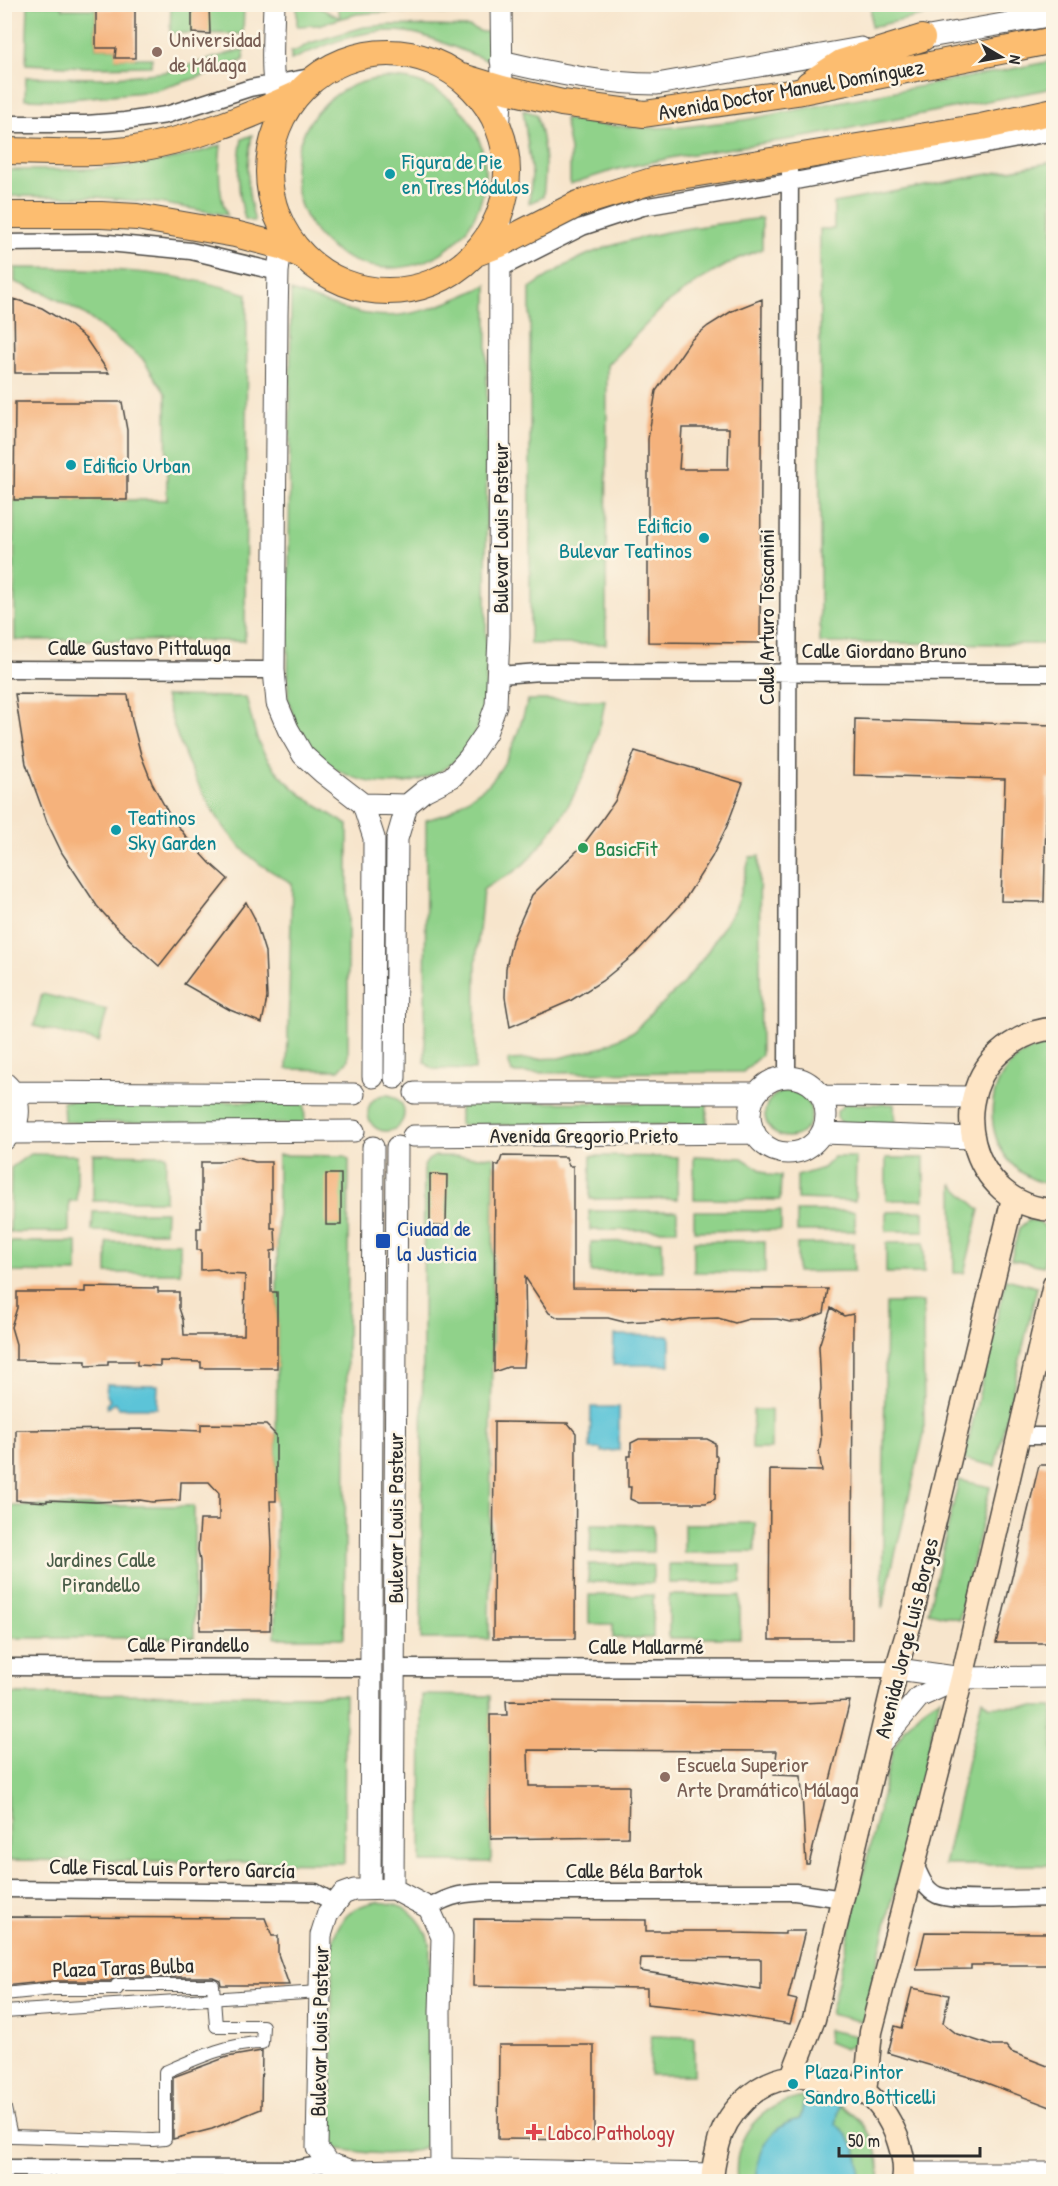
<svg xmlns="http://www.w3.org/2000/svg" width="1058" height="2186" font-family="'Patrick Hand',sans-serif">
<style>
.green{fill:#90d28a;stroke:#5e7e5a;stroke-width:1.5}
.water{fill:#5cc4d8;stroke:#447882;stroke-width:1.5}
.building{fill:#f5b27c;fill-rule:evenodd}
.lines{fill:none;stroke-linecap:round;stroke-linejoin:round}
.pedestrian-casing{stroke:#4a4743;stroke-width:14}
.minor-casing{stroke:#4a4743;stroke-width:19}
.tertiary-casing{stroke:#4a4743;stroke-width:23}
.secondary-casing{stroke:#4a4743;stroke-width:25}
.primary-casing{stroke:#4a4743;stroke-width:28}
.pedestrian{stroke:#fff;stroke-width:12}
.minor{stroke:#fff;stroke-width:16}
.tertiary{stroke:#fff;stroke-width:21}
.secondary{stroke:#fee5c5;stroke-width:22}
.primary{stroke:#fcbd6f;stroke-width:26}
.education-dot{fill:#8d6e63;stroke:#fcf5e5;stroke-width:2}
.culture-dot{fill:#0f9aa8;stroke:#fcf5e5;stroke-width:2}
.leisure-dot{fill:#2e9e5b;stroke:#fcf5e5;stroke-width:2}
.transit-dot{fill:#1a4fb4;stroke:#fcf5e5;stroke-width:2}
.health-dot{fill:#e0444e;stroke:#fcf5e5;stroke-width:2}
.labels{text-anchor:middle;dominant-baseline:central;stroke-width:5;stroke-linejoin:round;paint-order:stroke}
.education-label{font-size:22px;fill:#785e54;stroke:#fcf5e5;text-anchor:start}
.street-label{font-size:22px;fill:#2b2b2b;stroke:#fcf5e5}
.culture-label{font-size:22px;fill:#0d838f;stroke:#fcf5e5;text-anchor:start}
.leisure-label{font-size:22px;fill:#27864d;stroke:#fcf5e5;text-anchor:start}
.transit-label{font-size:22px;fill:#164399;stroke:#fcf5e5;text-anchor:start}
.park-label{font-size:22px;fill:#495d48;stroke:#fcf5e5}
.health-label{font-size:22px;fill:#be3a42;stroke:#fcf5e5;text-anchor:start}
</style>
<rect width="100%" height="100%" fill="#fcf5e5"/>
<filter id="ink" filterUnits="userSpaceOnUse"><feTurbulence type="fractalNoise" baseFrequency=".0167" numOctaves="2"/><feDisplacementMap in="SourceGraphic" scale="12" xChannelSelector="R" yChannelSelector="G"/><feConvolveMatrix kernelMatrix="1 2 1 2 8 2 1 2 1" color-interpolation-filters="sRGB"/></filter>
<filter id="wash" filterUnits="userSpaceOnUse"><feTurbulence type="fractalNoise" baseFrequency=".008" numOctaves="4" result="noise"/><feDisplacementMap in="SourceGraphic" scale="24" xChannelSelector="R" yChannelSelector="G"/><feGaussianBlur stdDeviation="1.35" result="paint"/><feColorMatrix in="noise" values="0 0 0 0 0 0 0 0 0 0 0 0 0 0 0 0 0 1.4 0 .05"/><feComposite in="paint" operator="in"/></filter>
<g filter="url(#wash)">
<rect width="100%" height="100%" fill="#f7e5cc"/>
<path class="green" d="M28 5H62L63 9H96V48H116V58H152L151 66 87 67 26 64Z
M171 5H244L243 34 170 33Z
M297 5H314L338 17 340 16 337 5 482 6V10L466 14 386 12 357 14 318 25 297 26Z
M962 5 963 7 871 27V5Z
M391 25 470 27 482 32H488L489 58 487 60C465 52 443 42 421 35 375 22 332 42 291 60V51H296L310 43 364 27Z
M244 49V60L222 70 154 91 59 100 25 99 26 77 106 78 166 72Z
M1053 61V88L811 136 680 156 618 169 570 184V150L564 119 604 125 644 128 682 127 744 120Z
M295 173a95 95 0 1 1 190 0a95 95 0 1 1-190 0Z
M523 110 536 114C545 143 547 167 543 197L529 203 532 175Z
M252 135C246 168 246 189 255 222L245 219C237 191 237 167 242 139Z
M221 145C218 169 218 193 227 215L159 203 96 197 5 196V170C78 170 151 171 221 145Z
M1053 162V644L820 643V229H834V203Z
M762 218V249L737 259 700 280 664 306 607 365 606 644H530V288C551 274 571 261 594 252 647 231 707 226 762 218Z
M15 268C94 268 171 269 247 294L245 641 15 640 14 500H167L166 394 142 358 81 312 45 293 15 282Z
M487 285 486 709C479 724 473 742 462 754 425 794 359 792 320 758 316 754 310 750 306 745 296 733 293 714 288 698L291 291C316 299 341 310 367 314 408 322 451 302 487 285Z
M165 696 246 697C250 712 253 727 258 741 274 780 314 805 348 825V1060L339 1070 287 1069 292 883C281 877 270 871 260 864 212 829 179 751 165 696Z
M528 700H605C598 750 579 794 549 834 540 847 528 862 515 871 505 878 492 882 483 890L476 962 475 1070 433 1069 425 1063 426 820 446 814 489 784C511 759 519 731 528 700Z
M759 856 761 1055 743 1072 512 1073 508 1060 559 1058 600 1048 634 1031 682 985 704 957 736 907 750 857Z
M42 994 107 1010 99 1042 34 1026Z
M1053 1044H1054L1053 1185C972 1172 972 1053 1053 1044Z
M765 1114a23 23 0 1 1 46 0a23 23 0 1 1-46 0Z
M368 1113a18 18 0 1 1 36 0a18 18 0 1 1-36 0Z
M63 1101 304 1102 305 1124 64 1122Z
M460 1102 707 1103V1125H460Z
M845 1104H894L895 1126 844 1125 837 1118V1111Z
M30 1154 77 1155V1201H69V1232H10L11 1168Z
M93 1154 166 1155 165 1201H93Z
M278 1155 344 1156 349 1160 344 1638H275Z
M435 1156 494 1157 489 1639H421L424 1166 428 1160Z
M591 1156 678 1157 677 1199H590Z
M694 1156 742 1158 769 1175 781 1176 780 1200 694 1199Z
M834 1157H856L855 1201 797 1199V1176L823 1168Z
M886 1158H924V1200H886Z
M953 1185 980 1210 964 1273H954Z
M589 1211H677V1230H590Z
M694 1211H781V1230L694 1231Z
M797 1211H855V1231H797Z
M924 1211V1231H886V1212Z
M93 1212H166L165 1232 92 1231Z
M1029 1220 1041 1223 1047 1229 1048 1241 1043 1266 1011 1259 1019 1228Z
M662 1241 663 1271 591 1272V1242Z
M694 1241H765V1273L694 1272Z
M10 1242H77V1273L10 1272Z
M107 1242 180 1243V1273H107Z
M854 1243V1271L797 1272V1244Z
M886 1243H924V1273H886Z
M1006 1279 1037 1287 995 1466 964 1459Z
M923 1302 924 1434 882 1609 886 1303Z
M753 1410H771V1449H752Z
M959 1480 990 1487 959 1619 928 1612Z
M9 1506H194V1638H9Z
M755 1523V1552L684 1553V1524Z
M591 1524 653 1525V1552H590Z
M589 1564 653 1565V1583L588 1582Z
M669 1564 741 1565V1583H669Z
M589 1595H653V1638H613V1624H589Z
M669 1595 740 1596V1638H669Z
M8 1694 345 1695 344 1863 8 1860Z
M422 1695 490 1696 491 1862H421Z
M940 1698 863 2022 830 2014 893 1749C905 1726 918 1710 940 1698Z
M982 1699 989 1706 1053 1707V1865H944Z
M375 1902C404 1902 423 1916 430 1945L429 2138 424 2147C398 2158 366 2153 339 2149L335 2147 332 2140V1945C337 1922 351 1906 375 1902Z
M827 2030 858 2036 853 2045 845 2049 828 2042Z
M651 2036 694 2037V2075H650Z
M805 2097 800 2119C767 2125 765 2149 757 2177L758 2181 737 2182C732 2135 760 2104 805 2097Z
M840 2105C869 2123 882 2148 879 2181H858L860 2177 836 2124Z"/>
<path class="water" d="M614 1335 670 1336V1365H613Z
M107 1384 158 1385 157 1408H119L115 1403 107 1408 106 1405 110 1400 106 1395Z
M591 1407H619V1450L602 1452 601 1449H590Z
M805 2097 829 2100 840 2105 836 2124C853 2139 864 2159 858 2181H758C753 2152 771 2125 800 2119Z"/>
<g id="blocks">
<path class="building" d="M192 4H209L210 34 192 33Z
M96 9 135 10V58H115L116 48H96Z
M14 299 42 308 68 324 86 339 109 373H15Z
M762 299 760 643 648 642V439L656 391 691 340 708 326 732 311ZM682 428H729L728 469H679Z
M15 402H122L127 430V500H14Z
M15 694 128 695 132 720 141 755 152 783 169 814 187 838 210 863 228 879 159 966 115 926 97 906 62 853 47 822 26 764Z
M855 719 1053 725V779L1047 778 1044 902 1001 901 1005 779 854 775Z
M635 751 743 783 727 826 712 857 683 902 635 954 602 981 570 1001 510 1027 505 997 506 968 512 940 532 895 583 845 601 821 615 801Z
M246 902 254 917 265 952 267 998 262 1023 230 1010 184 984Z
M502 1156 566 1157 569 1166H573V1288L828 1289 824 1313 802 1321 790 1322 777 1319H749L735 1323 718 1318 689 1319 673 1322 664 1320 624 1322 608 1318H559L549 1313 525 1277 526 1336 524 1367H508L494 1372 495 1165H499Z
M237 1157 255 1162H271V1228H275L276 1250 271 1251V1292H277V1368H201V1362L160 1361V1366L137 1365V1361H108V1365L86 1366V1361L16 1360V1344L11 1327 17 1308V1292H85V1287L158 1288V1292H179V1308L183 1320 184 1335H244L245 1275 228 1274 217 1269 201 1270V1250H197V1228H201V1162H218Z
M326 1174H341V1225H326Z
M430 1174 447 1175 446 1226H430Z
M831 1308 844 1316 853 1314 852 1640H769L770 1470 822 1471 819 1452 821 1439 819 1402 821 1389 819 1346Z
M494 1422 568 1423 576 1433 575 1639H493Z
M201 1424 266 1425 276 1435V1501H270L272 1547 270 1630H200V1561L198 1550 200 1520H219V1493L209 1482H181L180 1500 152 1502 140 1500 96 1502 47 1500V1502L16 1500V1430L154 1429 201 1431Z
M639 1439H707L715 1443V1456H717L715 1499 706 1503H639L630 1499 631 1487H628V1456H631V1443Z
M1039 1465H1053V1643H996Z
M506 1701 801 1703 850 1701 809 1864H806L801 1776 774 1775 777 1751 528 1750 529 1786H629L628 1837 491 1839 490 1715H507Z
M4 1917 265 1918 272 1936H278V1954L289 1985H221L220 1980 213 1977H117L110 1981H53L4 1986Z
M474 1919 646 1920V1931H734V1933L785 1934V1931H805L788 1998 797 2000 790 2024 704 2010 647 2004V1988L473 1986ZM641 1958 761 1959V1990L640 1971Z
M925 1932 1053 1933V1965H971V1969L916 1970Z
M912 1988 949 1995 943 2023 957 2034 993 2046H1006L1011 2052 1053 2068V2108L976 2079 888 2053 895 2026 902 2028Z
M499 2045H594V2140L498 2139Z
M262 2051 261 2109 212 2129 173 2139V2077L227 2057Z"/>
</g>
</g>
<g filter="url(#ink)">
<use href="#blocks" fill-opacity="0" stroke="#4a4743" stroke-width="1.5"/>
<g class="lines">
<defs>
<path id="pedestrian" d="M4 1994 53 1989H117V1985H213L216 2026H263L262 2043C229 2043 195 2059 165 2072V2139L153 2140 11 2136 4 2104
M4 2012 320 1992"/>
<path id="minor" d="M4 124H86L125 121 166 115 250 88 316 76
M4 243 98 242 191 251 278 272
M499 269 582 227 643 207 790 182 1054 132
M4 669 274 670
M499 675 540 672 1054 673
M787 1076 790 159
M1017 1436H1054
M4 1667 371 1668
M394 1668 898 1669
M914 1862C920 1875 924 1889 937 1895 954 1903 1031 1898 1054 1898
M4 1889 315 1892 336 1904
M429 1908C451 1894 466 1893 492 1892H795L843 1899
M4 2168 296 2169 328 2163"/>
<path id="tertiary" d="M274 4C273 42 269 82 281 119
M906 41 1054 15
M501 61C552 73 604 84 657 84L861 48
M499 130 502 89 501 4
M283 230 278 272 277 315 274 670 277 703 288 729 303 755 323 773 363 804 374 838 373 1077
M363 804 407 805
M750 1115a38 38 0 1 1 76 0a38 38 0 1 1-76 0Z
M395 1078 397 839 407 805 424 791 452 777 469 758 486 733 496 705 499 636 500 213
M15 1092 354 1094
M415 1093H756
M823 1096 973 1097
M13 1133 354 1131
M822 1133 973 1138
M413 1136 755 1133
M4 1140C23 1124 23 1099 5 1083
M898 1669 962 1678 1054 1677
M880 1744 919 1697 961 1678
M370 1889 373 1147
M393 1889 397 1147
M441 2169 440 2012 442 1937 429 1908 393 1889 354 1890 343 1894 328 1913 321 1935 317 2148 328 2163 353 2171 441 2169 712 2174
M905 2173H1054"/>
<path id="secondary" d="M1054 1029C1038 1029 1023 1036 1011 1044 940 1090 970 1207 1054 1210
M792 2076 814 2019 899 1660 911 1620 1013 1198
M865 2093 871 2032 962 1678 1054 1285
M713 2182C711 2170 716 2157 718 2146 725 2113 756 2082 790 2077 805 2074 821 2079 835 2083 845 2085 857 2087 866 2093 881 2104 890 2120 897 2137 902 2152 906 2166 903 2182"/>
<path id="primary" d="M269 172a119 119 0 1 1 238 0a119 119 0 1 1-238 0Z
M462 77 502 89 562 103 644 114 797 92 1054 40
M809 84 841 63 922 38
M4 151C47 151 92 155 134 149 191 140 243 119 296 95
M4 215H101L137 217 235 234 281 246 301 255
M476 253 500 244 578 204 655 180 981 127 1054 111"/>
</defs>
<use href="#pedestrian" class="pedestrian-casing"/>
<use href="#minor" class="minor-casing"/>
<use href="#tertiary" class="tertiary-casing"/>
<use href="#secondary" class="secondary-casing"/>
<use href="#primary" class="primary-casing"/>
<use href="#pedestrian" class="pedestrian"/>
<use href="#minor" class="minor"/>
<use href="#tertiary" class="tertiary"/>
<use href="#secondary" class="secondary"/>
<use href="#primary" class="primary"/>
</g>
</g>
<g class="education-dot">
<circle cx="157" cy="52" r="6"/>
<circle cx="665" cy="1777" r="6"/>
</g>
<g class="culture-dot">
<circle cx="390" cy="174" r="6"/>
<circle cx="71" cy="465" r="6"/>
<circle cx="704" cy="538" r="6"/>
<circle cx="116" cy="830" r="6"/>
<circle cx="793" cy="2084" r="6"/>
</g>
<circle class="leisure-dot" cx="583" cy="848" r="6"/>
<rect class="transit-dot" x="375" y="1233" width="16" height="16" rx="3"/>
<path class="health-dot" d="M531 2123h6v6h6v6h-6v6h-6v-6h-6v-6h6z"/>
<g class="labels">
<g class="education-label">
<text x="169" y="39">Universidad<tspan x="169" dy="25">de Málaga</tspan></text>
<text x="677" y="1764">Escuela Superior<tspan x="677" dy="25">Arte Dramático Málaga</tspan></text>
</g>
<g class="street-label">
<text transform="translate(791 89) rotate(-10)">Avenida Doctor Manuel Domínguez</text>
<text transform="translate(500 528) rotate(-90)">Bulevar Louis Pasteur</text>
<text transform="translate(766 617) rotate(-90)">Calle Arturo Toscanini</text>
<text x="139" y="647">Calle Gustavo Pittaluga</text>
<text x="884" y="650">Calle Giordano Bruno</text>
<text x="584" y="1135">Avenida Gregorio Prieto</text>
<text transform="translate(395 1518) rotate(-90)">Bulevar Louis Pasteur</text>
<text transform="translate(906 1638) rotate(-76)">Avenida Jorge Luis Borges</text>
<text x="188" y="1644">Calle Pirandello</text>
<text x="646" y="1646">Calle Mallarmé</text>
<text transform="translate(172 1868) rotate(1)">Calle Fiscal Luis Portero García</text>
<text x="634" y="1870">Calle Béla Bartok</text>
<text transform="translate(123 1967) rotate(-2)">Plaza Taras Bulba</text>
<text transform="translate(319 2031) rotate(-89)">Bulevar Louis Pasteur</text>
</g>
<g class="culture-label">
<text x="402" y="161">Figura de Pie<tspan x="402" dy="25">en Tres Módulos</tspan></text>
<text x="83" y="465">Edificio Urban</text>
<text x="692" y="525" text-anchor="end">Edificio<tspan x="692" dy="25">Bulevar Teatinos</tspan></text>
<text x="128" y="817">Teatinos<tspan x="128" dy="25">Sky Garden</tspan></text>
<text x="805" y="2071">Plaza Pintor<tspan x="805" dy="25">Sandro Botticelli</tspan></text>
</g>
<g class="leisure-label">
<text x="595" y="848">BasicFit</text>
</g>
<g class="transit-label">
<text x="397" y="1228">Ciudad de<tspan x="397" dy="25">la Justicia</tspan></text>
</g>
<g class="park-label">
<text x="101" y="1559">Jardines Calle<tspan x="101" dy="25">Pirandello</tspan></text>
</g>
<g class="health-label">
<text x="548" y="2132">Labco Pathology</text>
</g>
</g>
<rect width="1058" height="2186" fill="none" stroke="#fcf5e5" stroke-width="24"/>
<g transform="translate(1001 57) rotate(100)" stroke="#fcf5e5" stroke-width="4.5" paint-order="stroke">
<path d="M0-4.5L10 22L0 15L-10 22Z" fill="#2b2b2b"/>
<text y="-9" font-size="16" font-weight="bold" text-anchor="middle" fill="#2b2b2b">N</text>
</g>
<path d="M839 2147v9h141v-9" fill="none" stroke="#2b2b2b" stroke-width="3"/>
<text x="848" y="2147" font-size="18" fill="#2b2b2b" stroke="#fcf5e5" stroke-width="4.5" paint-order="stroke">50 m</text>
</svg>
